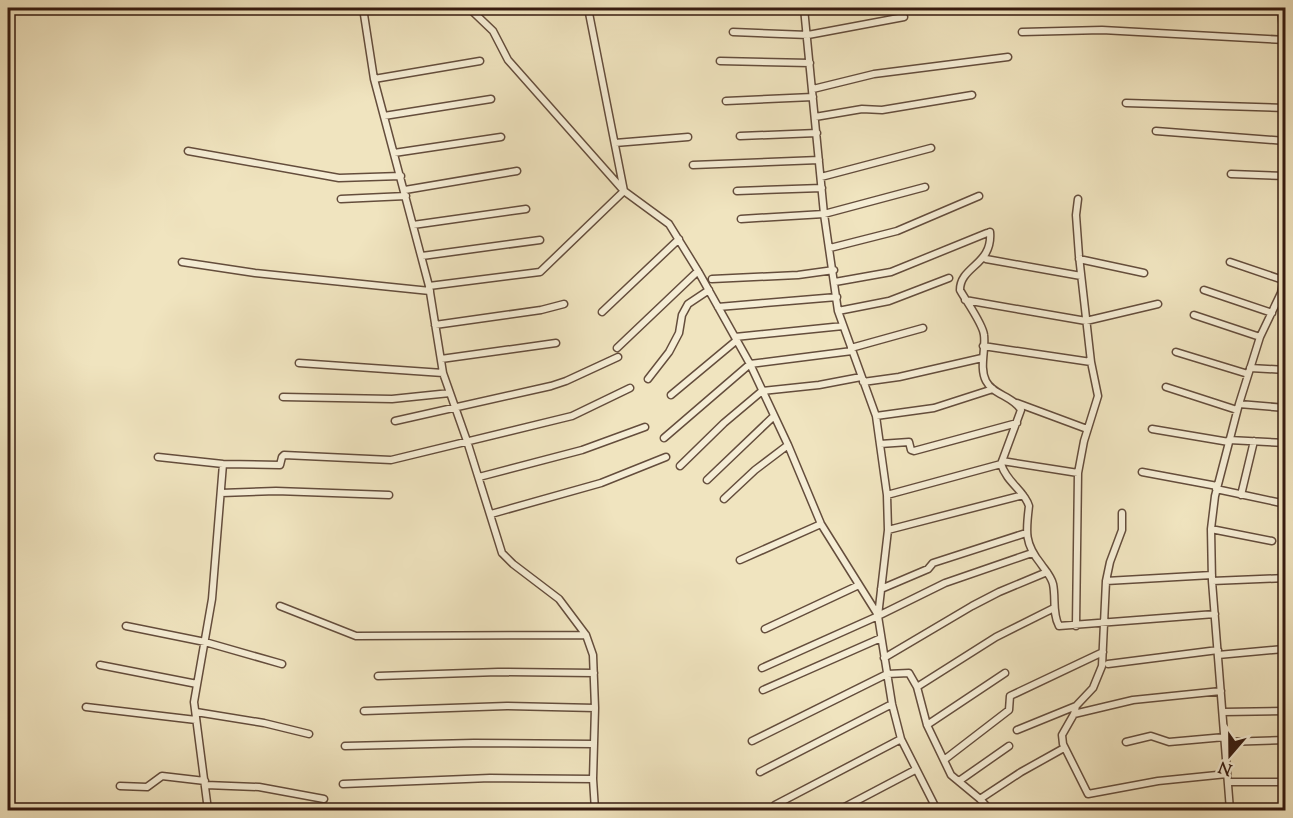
<svg xmlns="http://www.w3.org/2000/svg" width="1293" height="818" font-family="'Sorts Mill Goudy',serif">
<style>
.lines{fill:none;stroke-linecap:round;stroke-linejoin:round}
.minor-casing{stroke:#644d3c;stroke-width:9}
.minor{stroke:#f5edd5;stroke-width:6}
</style>
<rect width="100%" height="100%" fill="#f0e4bf"/>
<filter id="stains"><feTurbulence type="fractalNoise" baseFrequency=".00333" numOctaves="4"/><feColorMatrix values="0 0 0 0 .2 0 0 0 0 .09 0 0 0 0 .02 0 0 0 .5 -.17"/></filter>
<radialGradient id="worn" r=".72"><stop offset=".6" stop-color="#630" stop-opacity="0"/><stop offset="1" stop-color="#630" stop-opacity=".3"/></radialGradient>
<g class="lines">
<defs>
<path id="minor" d="M363 8 374 79 429 286 443 373 467 441 502 553 513 564 559 599 586 635 593 655 595 708 593 779 595 810
M469 8 493 31 508 60 624 191 669 224 698 271 750 364 788 445 821 524 878 615
M804 8 824 214 838 311 876 416 887 495 888 530 878 616 892 704 901 739 937 810
M1281 8 1284 40
M733 32 808 35 904 17
M1022 32 1102 30 1286 40
M720 61 810 63
M374 79 480 61
M813 89 874 74 1008 57
M726 101 813 97
M1126 103 1286 108
M384 116 491 99
M815 117 862 109 882 110 972 95
M1156 131 1286 141
M740 136 817 133
M615 143 688 137
M188 151 339 178 401 176
M394 153 501 137
M693 165 819 160
M1231 174 1286 176
M821 177 931 148
M405 190 517 171
M737 191 822 188
M341 199 406 196
M741 219 824 214 925 187
M413 225 526 209
M990 232C993 265 960 266 960 290 966 301 983 324 984 335 986 350 979 367 986 381 993 395 1013 396 1021 410L1001 464C1007 483 1024 490 1029 506 1026 531 1024 543 1041 564 1045 570 1051 576 1053 584 1056 598 1052 613 1059 626L1215 614
M830 248 897 231 979 196
M422 256 540 240
M986 259 1081 276
M1079 259 1144 273
M182 262 255 273 430 291
M1230 262 1283 280
M712 279 798 275 834 270
M835 282 891 272 987 233
M429 286 540 272 624 191 588 8
M1204 290 1272 313
M965 300 1086 321 1158 304
M718 307 837 297
M838 311 889 301 949 278
M602 312 679 239
M1194 315 1260 337
M435 325 541 310 564 304
M735 337 843 326
M983 346 1091 362
M617 348 698 271
M851 348 923 328
M1176 352 1248 374
M441 359 556 343
M299 363 443 373
M1250 368 1286 370
M648 379 669 352 679 333 682 315 688 304 709 290
M863 382 899 377 982 358
M1166 387 1237 410
M671 395 737 340
M283 397 392 399 450 393
M1017 403 1087 429
M1239 404 1286 408
M876 416 934 408 993 389
M395 421 551 386 566 381 618 357
M1152 429 1229 442
M664 438 750 364 852 351
M1229 440 1286 443
M880 444 909 442 911 450 914 451 1017 423
M158 457 223 464 280 465 282 457 284 455 391 460 572 416 630 388
M1002 461 1078 473
M680 466 724 423 762 391 819 385 861 377
M1142 472 1217 486
M479 477 582 450 645 427
M707 480 774 416
M1216 489 1286 504
M221 493 276 491 389 495
M887 495 1001 464
M1241 495 1254 441
M724 499 755 470 788 445
M1122 513V530L1110 562 1106 581 1102 666 1093 688 1076 706 1074 714 1062 735 1063 744 1088 794 1158 781 1227 774
M491 514 601 483 666 457
M1211 529 1272 541
M888 530 1023 495
M740 560 821 524
M1106 581 1212 575
M1212 581 1286 578
M881 589 928 569 933 563 1026 533
M280 606 356 636 586 635
M126 626 205 642 282 664
M1076 626 1078 473 1084 441 1098 396 1091 362 1079 256 1076 215 1078 199
M765 629 859 585
M1218 655 1284 649
M884 658 972 606 999 592 1047 572
M1108 664 1218 650
M100 665 197 684
M762 668 878 616 945 583 1032 553
M378 676 498 672 594 673
M917 687 996 637 1054 608
M763 690 881 638
M86 707 196 720
M364 711 507 706 595 708
M196 712 264 723 309 734
M1223 712 1286 711
M1074 714 1133 700 1221 691
M927 725 1005 673
M1017 730 1076 706
M752 741 887 674 909 673 917 687 927 725 951 775 980 799 990 810
M1126 742 1151 736 1169 742 1225 737
M1225 742 1286 740
M345 746 474 743 593 744
M944 760 1009 710 1010 696 1103 652
M760 772 892 704
M959 781 1009 746
M1228 782H1286
M343 784 490 778 593 779
M206 785 259 787 324 799
M120 786 147 787 162 776 205 781
M980 799 1021 772 1064 748
M775 805 901 739
M117 808 142 810
M208 810 194 702 212 599 223 464
M839 810 915 770
M1230 810 1212 581 1211 529 1215 496 1239 404 1260 337 1281 293 1286 266"/>
</defs>
<use href="#minor" class="minor-casing"/>
<use href="#minor" class="minor"/>
</g>
<rect width="1293" height="818" fill="none" stroke="#f0e4bf" stroke-width="30"/>
<rect x="9" y="9" width="1275" height="800" fill="none" stroke="#361b10" stroke-width="3"/>
<rect x="15" y="15" width="1263" height="788" fill="none" stroke="#361b10" stroke-width="1.5"/>
<g transform="translate(1230 755) rotate(200)" stroke="#f5edd5" stroke-width="4.5" paint-order="stroke">
<path d="M0-4.5L10 22L0 15L-10 22Z" fill="#361b10"/>
<text y="-9" font-size="16" font-weight="bold" text-anchor="middle" fill="#361b10">N</text>
</g>
<rect width="100%" height="100%" filter="url(#stains)"/>
<rect width="100%" height="100%" fill="url(#worn)"/>
</svg>
